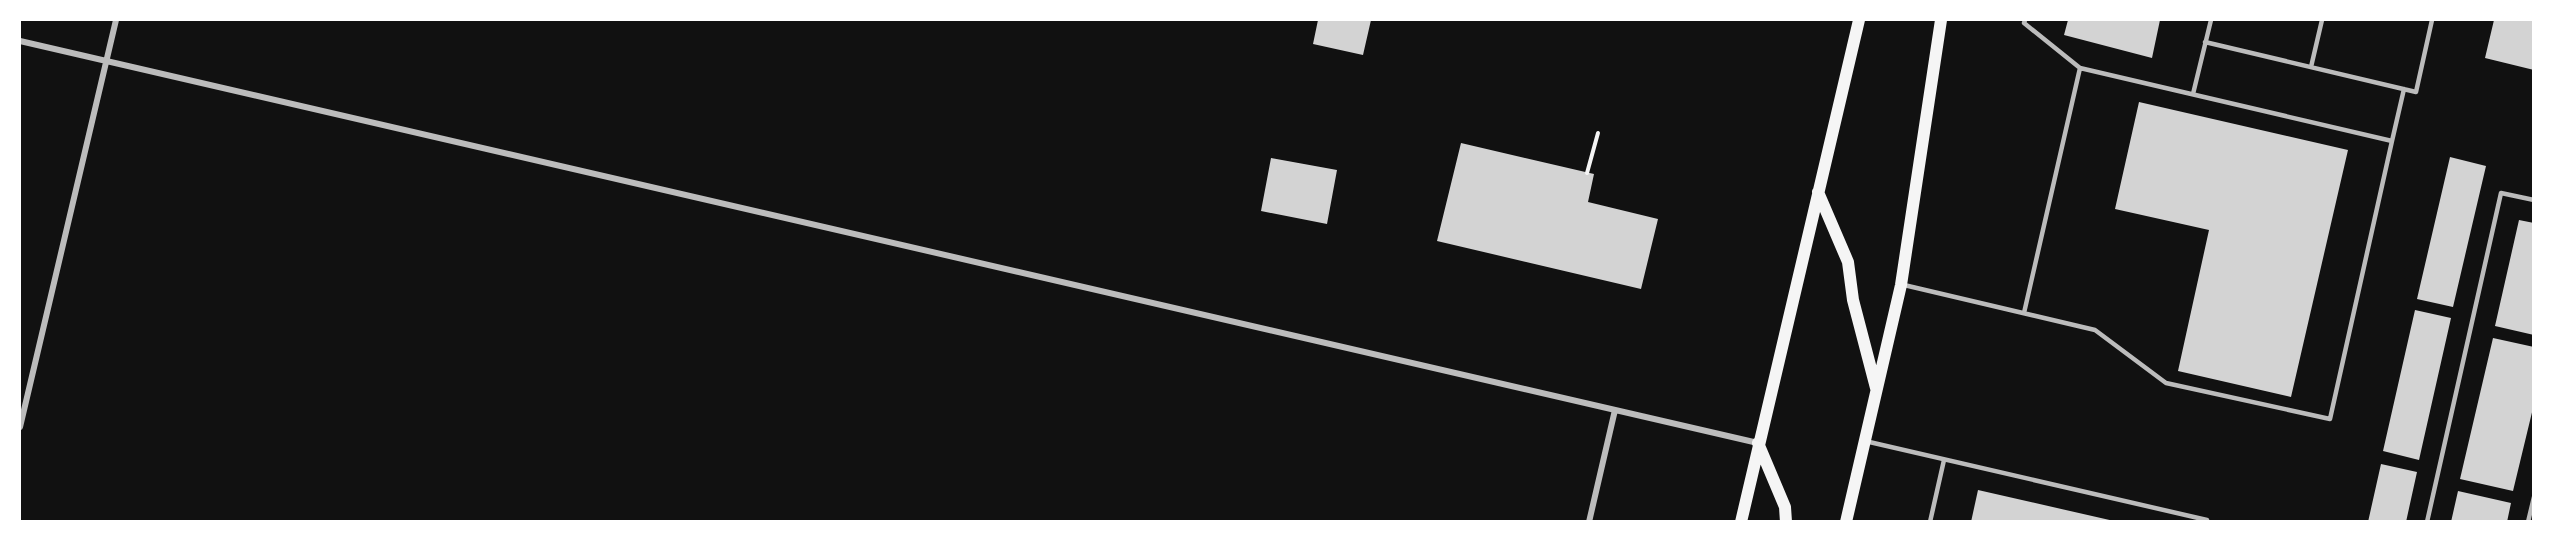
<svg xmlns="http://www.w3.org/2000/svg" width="2553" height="541" font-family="Overpass,sans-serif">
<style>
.building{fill:#d3d3d3}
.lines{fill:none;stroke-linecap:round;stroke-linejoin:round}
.path{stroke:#f5f5f5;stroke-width:4}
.service{stroke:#bcbcbc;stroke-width:4.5}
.minor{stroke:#bcbcbc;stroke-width:6}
.secondary{stroke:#f5f5f5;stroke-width:12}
</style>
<rect width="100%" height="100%" fill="#111"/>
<path class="building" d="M1318 20H1371L1363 55 1313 44Z
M2068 20H2160L2152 58 2064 35Z
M2494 20H2534V70L2485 58Z
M2139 102 2348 150 2291 397 2178 371 2209 230 2115 209Z
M1461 143 1594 174 1588 202 1658 219 1641 289 1437 241Z
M2450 157 2486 166 2453 307 2417 299Z
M1271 158 1337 170 1327 224 1261 211Z
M2519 220 2534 223V335L2495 326Z
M2415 310 2451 318 2419 460 2383 451Z
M2493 338 2534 347V404L2513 491 2460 479Z
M2381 464 2417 472 2406 522H2368Z
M1978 490 2114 521V522H1971Z
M2458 491 2511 503 2507 522H2451Z"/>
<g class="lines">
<path class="path" d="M1587 173 1598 133"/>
<path class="service" d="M2025 20 2024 23 2080 68
M2205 42 2416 92 2432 20
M2311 67 2322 20
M2193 94 2211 20
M2392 141 2404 89
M1904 285 2095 330 2166 383 2330 419 2392 141 2080 68 2024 313
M1865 441 2207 520
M1930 522 1944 460
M2427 522 2501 193 2534 200
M2528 522 2534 497"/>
<path class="minor" d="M20 41 1758 443
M20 427 116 20
M1589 522 1615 410"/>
<path class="secondary" d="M1818 192 1848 262 1853 300 1876 388
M1758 443 1785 507 1786 522
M1741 522 1859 20
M1846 522 1901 285 1941 20"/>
</g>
<rect width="2553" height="541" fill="none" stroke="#ffffff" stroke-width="42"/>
</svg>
